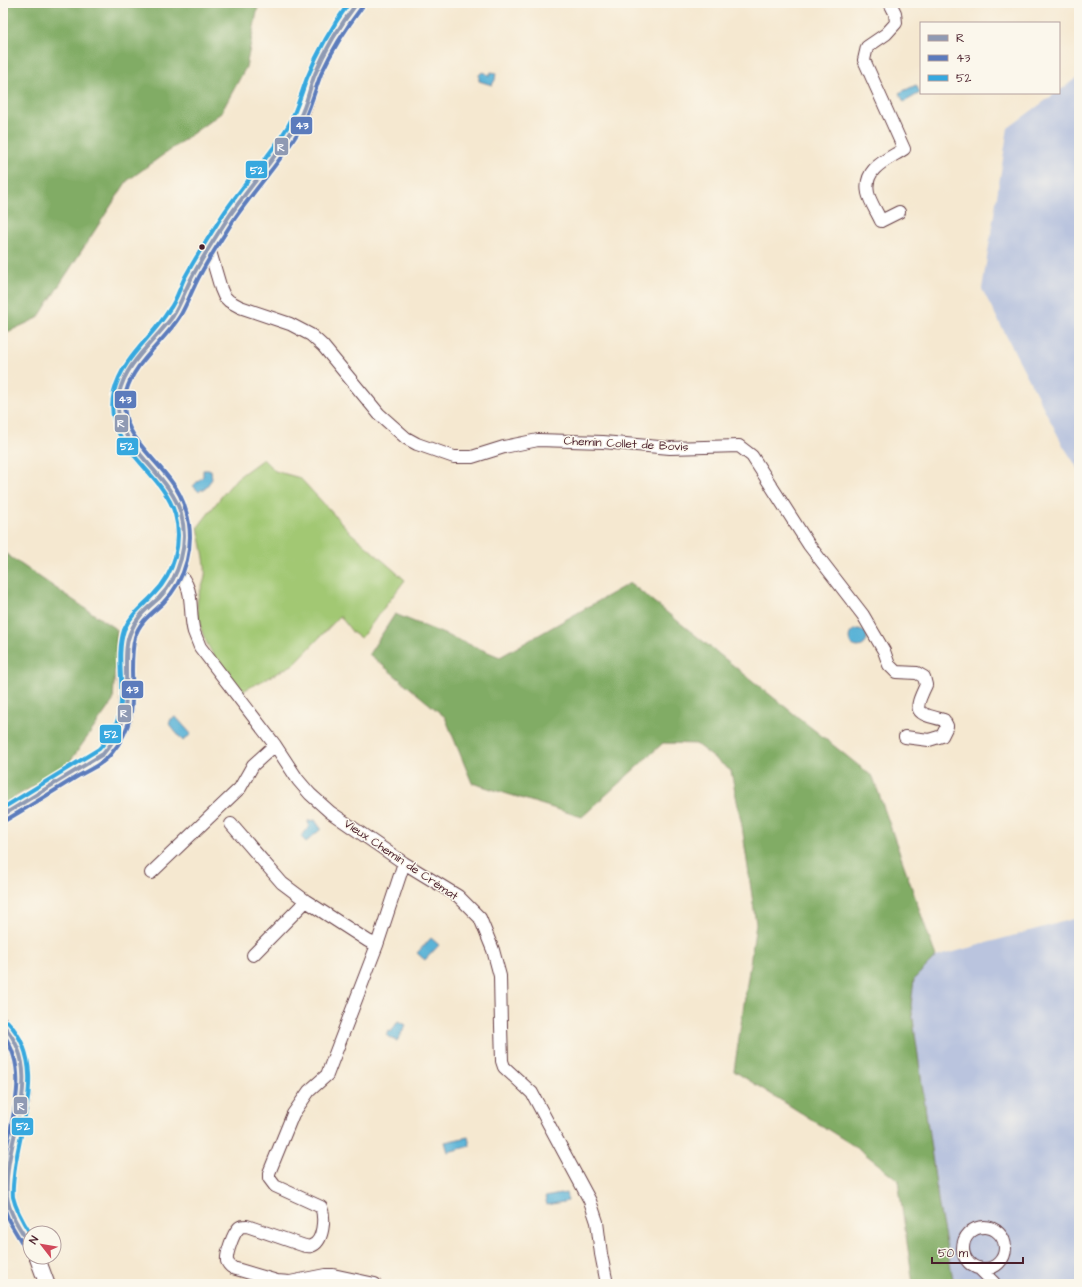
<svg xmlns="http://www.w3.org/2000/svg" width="1082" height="1287" font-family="'Architects Daughter',sans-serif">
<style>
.industrial{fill:#bac4de}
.green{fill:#a2c873;stroke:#76744f}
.forest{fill:#81ac65;stroke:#666648}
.water{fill:#5ab3d7;stroke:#526981}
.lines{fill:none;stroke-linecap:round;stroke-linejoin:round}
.minor-casing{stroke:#643d44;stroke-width:14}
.tertiary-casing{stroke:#643d44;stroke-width:17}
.minor{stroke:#fff;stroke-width:12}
.tertiary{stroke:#fff;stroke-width:15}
.bus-1-casing{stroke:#fbf7ec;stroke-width:7}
.bus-2-casing{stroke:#fbf7ec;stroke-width:7}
.bus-3-casing{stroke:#fbf7ec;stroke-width:7}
.bus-1{stroke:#8f9ab3;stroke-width:4}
.bus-2{stroke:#5b7bbc;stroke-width:4}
.bus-3{stroke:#36a8df;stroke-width:4}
.bus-dot{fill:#4a1f2b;stroke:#fbf7ec;stroke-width:1.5}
.labels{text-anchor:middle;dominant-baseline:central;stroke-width:3;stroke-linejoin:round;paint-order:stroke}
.street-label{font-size:12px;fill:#4a1f2b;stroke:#fbf7ec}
.line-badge{stroke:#fbf7ec;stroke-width:1.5}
.badge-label{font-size:11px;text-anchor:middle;font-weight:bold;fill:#fff}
</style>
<rect width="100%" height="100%" fill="#fbf7ec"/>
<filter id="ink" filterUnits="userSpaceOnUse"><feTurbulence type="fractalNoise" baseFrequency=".025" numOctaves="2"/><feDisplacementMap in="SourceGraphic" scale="8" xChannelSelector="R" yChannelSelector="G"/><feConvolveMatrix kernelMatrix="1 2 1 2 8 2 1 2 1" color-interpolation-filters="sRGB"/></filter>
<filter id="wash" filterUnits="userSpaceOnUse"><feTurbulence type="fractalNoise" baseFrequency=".012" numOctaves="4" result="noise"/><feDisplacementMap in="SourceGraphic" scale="16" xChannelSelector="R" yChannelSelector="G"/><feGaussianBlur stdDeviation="0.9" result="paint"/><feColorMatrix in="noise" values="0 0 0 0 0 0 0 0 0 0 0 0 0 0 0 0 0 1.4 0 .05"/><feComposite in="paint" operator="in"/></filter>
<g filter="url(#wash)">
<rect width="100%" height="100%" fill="#f5e8d0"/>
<path class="industrial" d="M1079 76V470L1064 447 982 289 1008 128 1056 93H1059V91Z
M1073 919 1079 920V1284H954L939 1207 911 1005 914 979 936 957Z"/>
<path class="green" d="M263 459 275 471 300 478 351 533 405 580 361 638 353 633 340 616 294 664 241 692C220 666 198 640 197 605 197 595 204 585 205 576 207 566 200 538 198 527L221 497 237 478Z"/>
<path class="forest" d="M3 3H261L258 7 246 67 221 113 127 181 38 318 3 334Z
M3 552 117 630 113 701 66 767 3 804Z
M630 583 873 777 936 957 914 979 911 1005 939 1207 954 1284H913L898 1180 859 1149 734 1071 756 924 742 826 731 771 696 744 663 743 582 817 472 783 445 717 369 654 395 614 500 657Z"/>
<path class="water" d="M482 72 486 73 489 76 491 72 496 73 495 80 492 85 479 81V75Z
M916 85 920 93 904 102 899 93Z
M203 470H211L212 479 203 491 202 489 199 492 193 486 203 476Z
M849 638a9 9 0 1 1 18 0a9 9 0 1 1-18 0Z
M176 717 191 734 183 741 169 724 171 719Z
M315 820 321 829 306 842 301 837 309 827 308 821Z
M431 938 439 945 425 960 417 953Z
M398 1021 406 1025 397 1041 386 1035 389 1031 391 1032Z
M468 1137 470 1146 448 1152 445 1142Z
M566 1193 568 1201 547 1205 545 1197Z"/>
</g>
<g filter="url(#ink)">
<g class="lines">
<defs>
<path id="minor" d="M890 3 895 13 896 23 886 34 867 47 864 60 904 149C887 160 863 168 868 193 870 202 877 212 881 221L899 212
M209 248 221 289 224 296 229 301 240 307 290 324 311 335 323 346 379 414 406 438 417 444 454 457H472L504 447 538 440 603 442 670 448 739 446 752 456 809 545 863 615 884 651 889 665 896 672 917 673 924 677 926 685C913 712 915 713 944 720L947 726 942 736 929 740 905 737
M177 572C196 588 188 611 194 632 196 637 198 642 200 647L275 745 298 780 310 794 330 812 404 863 458 896 480 918 493 950 500 976 501 1026 502 1061 504 1067 532 1093 590 1201 597 1222 601 1254 607 1284
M231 824 282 883 306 901 368 941 377 945
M151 873 240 788 253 765 275 745
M253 955 306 901
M963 1248a21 21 0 1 1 42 0a21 21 0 1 1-42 0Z
M979 1268 994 1283
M375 1284 333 1275H325L290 1282 277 1281 233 1268C230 1266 228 1264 227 1261 226 1254 233 1234 238 1229 240 1226 243 1226 247 1226L302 1245C305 1246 308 1247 311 1246 324 1242 325 1217 321 1207L275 1186 269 1178V1173L293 1114 309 1091 327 1075 377 945 404 863"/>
<path id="tertiary" d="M3 815 103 754C114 742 125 725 126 708 128 684 123 659 129 635 134 618 147 609 159 598 182 576 187 544 181 514 170 467 109 448 119 395 125 363 158 340 175 313 181 303 185 292 190 281 202 260 215 239 228 218 252 183 282 153 301 115 306 105 308 93 312 82 323 53 338 27 357 3
M3 1025C12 1034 16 1044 20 1057 31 1099 12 1133 8 1174 7 1183 6 1193 8 1201 11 1215 23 1233 30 1245
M37 1257 47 1284"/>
</defs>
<use href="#minor" class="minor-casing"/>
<use href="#tertiary" class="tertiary-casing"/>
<use href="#minor" class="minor"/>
<use href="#tertiary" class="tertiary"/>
<defs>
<path id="bus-1" d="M3 815 103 754C130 723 126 703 126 665 126 654 126 641 131 631 137 616 148 608 159 598 180 577 189 543 181 514 169 469 109 445 119 394 125 363 155 341 173 316 180 305 184 293 190 281 201 259 215 238 228 218 251 184 279 155 299 119 307 105 309 89 315 74 326 48 340 25 357 3
M3 1025C49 1075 2 1139 7 1196 9 1214 21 1230 30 1245"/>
<path id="bus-2" d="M6 820C30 806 54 791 78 776 89 770 103 764 111 754 134 726 133 706 132 671 132 660 132 648 135 637 139 622 152 613 163 603 186 580 196 543 186 511 183 500 178 490 171 481 151 453 116 431 126 392 134 362 164 342 180 316 186 306 190 295 195 285 205 263 220 242 233 221 253 191 278 165 297 134 309 115 313 95 321 74 332 50 346 28 362 7
M3 1034C32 1074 9 1123 3 1166
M3 1205 9 1221 25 1248"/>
<path id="bus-3" d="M3 808 99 749C108 740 115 729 119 716 126 688 115 658 124 630 130 615 143 606 154 594 174 574 183 542 175 514 162 469 101 446 114 392 122 358 152 338 169 310 176 301 179 290 184 279 195 258 209 237 222 216 242 185 269 158 288 126 297 110 301 94 307 78 318 51 332 26 349 3
M7 1021C47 1063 22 1118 15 1167 14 1177 12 1188 13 1197 16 1210 23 1222 30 1233"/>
</defs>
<use href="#bus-1" class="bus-1-casing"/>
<use href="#bus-2" class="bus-2-casing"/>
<use href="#bus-3" class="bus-3-casing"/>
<use href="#bus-1" class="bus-1"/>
<use href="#bus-2" class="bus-2"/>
<use href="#bus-3" class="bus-3"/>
</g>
</g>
<circle class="bus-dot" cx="202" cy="247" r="3.5"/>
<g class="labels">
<g class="street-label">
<text transform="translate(626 444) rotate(3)">Chemin Collet de Bovis</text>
<text transform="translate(401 860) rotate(34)">Vieux Chemin de Crémat</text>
</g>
</g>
<g class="line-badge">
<rect x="290" y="116" width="23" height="19" rx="4" fill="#5b7bbc"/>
<rect x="274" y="137" width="15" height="19" rx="4" fill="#8f9ab3"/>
<rect x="245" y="160" width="23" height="19" rx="4" fill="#36a8df"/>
<rect x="114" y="390" width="23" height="19" rx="4" fill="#5b7bbc"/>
<rect x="114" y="414" width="15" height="19" rx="4" fill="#8f9ab3"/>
<rect x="116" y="437" width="23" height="19" rx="4" fill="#36a8df"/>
<rect x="121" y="680" width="23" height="19" rx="4" fill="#5b7bbc"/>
<rect x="117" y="704" width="15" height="19" rx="4" fill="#8f9ab3"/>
<rect x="99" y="724" width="23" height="20" rx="4" fill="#36a8df"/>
<rect x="13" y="1096" width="15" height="19" rx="4" fill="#8f9ab3"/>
<rect x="11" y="1117" width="23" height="19" rx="4" fill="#36a8df"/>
</g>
<g class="badge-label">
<text x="302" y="129">43</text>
<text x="281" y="151">R</text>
<text x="257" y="174">52</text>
<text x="125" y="403">43</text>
<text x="121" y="427">R</text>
<text x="127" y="450">52</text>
<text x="132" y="693">43</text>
<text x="124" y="717">R</text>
<text x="111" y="738">52</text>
<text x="21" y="1110">R</text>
<text x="23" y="1130">52</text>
</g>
<rect width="1082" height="1287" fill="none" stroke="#fbf7ec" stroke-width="16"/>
<rect x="920" y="22" width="140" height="72" fill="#fbf7ec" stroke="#b4a19f"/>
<rect x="928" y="35" width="20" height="6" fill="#8f9ab3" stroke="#b4a19f"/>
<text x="956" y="42" font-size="12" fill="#4a1f2b">R</text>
<rect x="928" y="55" width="20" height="6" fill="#5b7bbc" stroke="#b4a19f"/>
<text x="956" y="62" font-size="12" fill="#4a1f2b">43</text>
<rect x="928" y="75" width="20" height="6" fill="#36a8df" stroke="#b4a19f"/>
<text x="956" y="82" font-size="12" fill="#4a1f2b">52</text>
<g transform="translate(42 1245) rotate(301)"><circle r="19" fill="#fbf7ec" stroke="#b4a19f"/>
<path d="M0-3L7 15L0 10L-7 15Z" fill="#d1495b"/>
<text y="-6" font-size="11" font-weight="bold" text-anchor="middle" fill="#4a1f2b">N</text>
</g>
<path d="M932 1257v6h91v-6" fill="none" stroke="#4a1f2b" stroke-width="2"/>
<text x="938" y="1257" font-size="12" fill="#4a1f2b" stroke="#fbf7ec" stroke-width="3" paint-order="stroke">50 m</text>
</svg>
